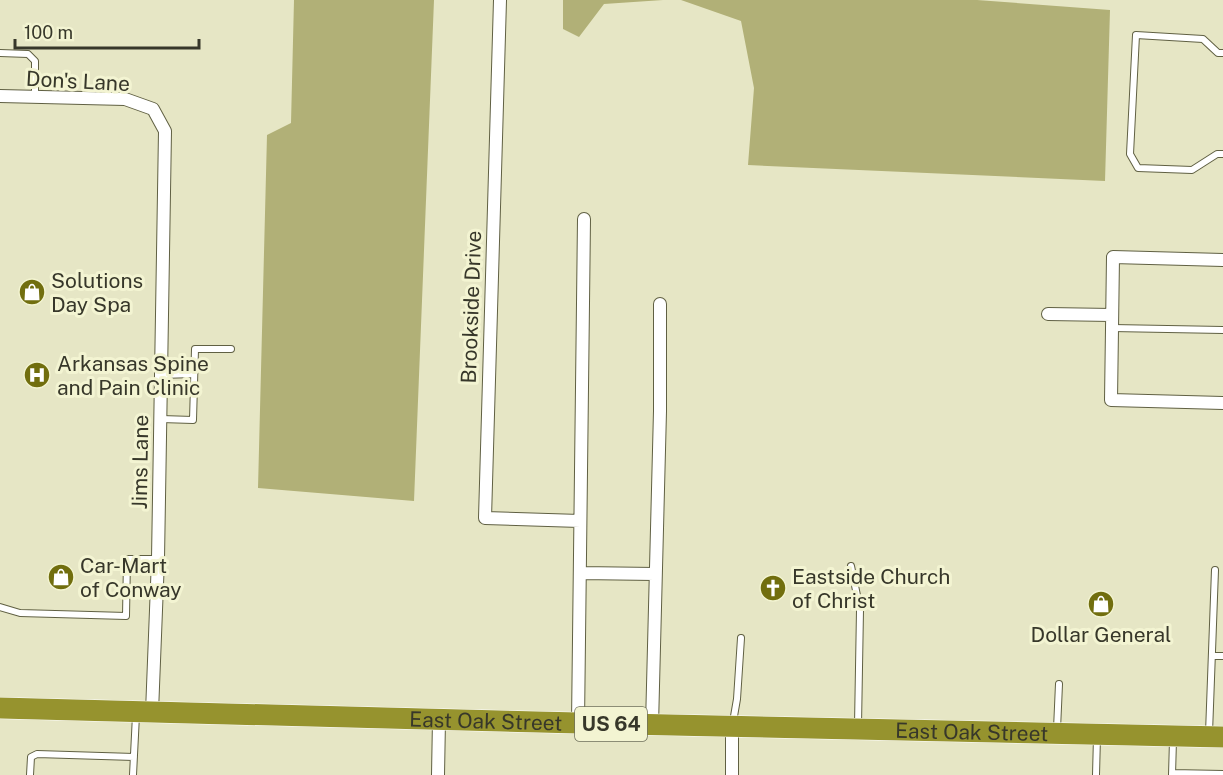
<svg xmlns="http://www.w3.org/2000/svg" width="1223" height="775" font-family="'Public Sans',sans-serif">
<style>
.forest{fill:#b1b077}
.lines{fill:none;stroke-linecap:round;stroke-linejoin:round}
.lane-casing{stroke:#606043;stroke-width:8}
.street-casing{stroke:#606043;stroke-width:14}
.highway-casing{stroke:#fff;stroke-width:22}
.lane{stroke:#fff;stroke-width:6}
.street{stroke:#fff;stroke-width:12}
.highway{stroke:#96932e;stroke-width:21}
.labels{text-anchor:middle;dominant-baseline:central;stroke-width:6;stroke-linejoin:round;paint-order:stroke}
.shield{fill:#f3f4d2;stroke:#6f705c;stroke-width:1.5}
.shield-label{font-size:20px;font-weight:bold;fill:#37372a}
.street-label{font-size:21px;fill:#37372a;stroke:#f3f4d2}
.poi-label{font-size:21px;fill:#37372a;stroke:#f3f4d2;text-anchor:start}
</style>
<rect width="100%" height="100%" fill="#e6e6c5"/>
<path class="forest" d="M294 0H434L414 501 258 488 267 135 291 123Z
M563 0H663L604 4 579 37 563 29Z
M681 0H977L1110 10 1105 181 748 165 754 88 741 21Z"/>
<g class="lines">
<defs>
<path id="lane" d="M0 53 28 54 35 61V97
M1223 53H1218L1203 39 1136 35 1130 154 1138 168 1192 170 1217 154H1223
M1112 328 1223 330
M161 375 194 374
M161 419 193 420 195 349H231
M851 566 860 610 858 725
M0 607 20 613 126 616 127 559H158
M1212 656H1223
M733 722 737 699 741 638
M1057 729 1059 684
M1209 733 1215 570
M1172 773 1223 774
M30 775 31 757 37 754 134 757
M133 775 136 715
M1096 775 1097 737
M1172 775 1173 740"/>
<path id="street" d="M500 0 485 518 580 521
M0 96 125 99 153 109 165 131 158 559 152 712
M1223 260 1113 257 1111 400 1223 403
M1048 314 1112 315
M580 573 655 574
M578 723 584 219
M652 725 660 411V304
M438 775 439 720
M732 775V725"/>
<g id="highway">
<path id="s1" d="M0 708 578 723 1223 737"/>
</g>
</defs>
<use href="#lane" class="lane-casing"/>
<use href="#street" class="street-casing"/>
<use href="#highway" class="highway-casing"/>
<use href="#lane" class="lane"/>
<use href="#street" class="street"/>
<use href="#highway" class="highway"/>
</g>
<defs>
<symbol id="shop-disc" viewBox="-11 -11 22 22"><circle r="9.5" fill="#716e0e" stroke="#f3f4d2"/><path d="M-5-2.5h2.3a2.7 3.5 0 0 1 5.4 0H5L5.5 6h-11ZM-1.5-2.5h3a1.5 2.3 0 0 0-3 0Z" fill="#fff"/></symbol>
<symbol id="hospital-disc" viewBox="-11 -11 22 22"><circle r="9.5" fill="#716e0e" stroke="#f3f4d2"/><path d="M-5-5h3v3.5h4V-5h3V5h-3V1.5h-4V5h-3Z" fill="#fff"/></symbol>
<symbol id="church-disc" viewBox="-11 -11 22 22"><circle r="9.5" fill="#716e0e" stroke="#f3f4d2"/><path d="M-1.2-6h2.4v3.5h3.3v2.4h-3.3V6h-2.4V-.1h-3.3v-2.4h3.3Z" fill="#fff"/></symbol>
</defs>
<g fill-rule="evenodd">
<use href="#shop-disc" x="17" y="277" width="30" height="30"/>
<use href="#hospital-disc" x="22" y="360" width="30" height="30"/>
<use href="#shop-disc" x="46" y="562" width="30" height="30"/>
<use href="#church-disc" x="758" y="573" width="30" height="30"/>
<use href="#shop-disc" x="1086" y="589" width="30" height="30"/>
</g>
<g class="labels">
<rect class="shield" x="575" y="707" width="72" height="34" rx="4.5"/>
<g class="shield-label">
<text x="611" y="724">US 64</text>
</g>
<g class="street-label">
<text transform="translate(78 81) rotate(3)">Don's Lane</text>
<text transform="translate(471 307) rotate(-88)">Brookside Drive</text>
<text transform="translate(140 462) rotate(-89)">Jims Lane</text>
<text stroke="none"><textPath href="#s1" startOffset="486">East Oak Street</textPath></text>
<text stroke="none"><textPath href="#s1" startOffset="972">East Oak Street</textPath></text>
</g>
<g class="poi-label">
<text x="51" y="280">Solutions<tspan x="51" dy="24">Day Spa</tspan></text>
<text x="57" y="363">Arkansas Spine<tspan x="57" dy="24">and Pain Clinic</tspan></text>
<text x="80" y="565">Car-Mart<tspan x="80" dy="24">of Conway</tspan></text>
<text x="792" y="576">Eastside Church<tspan x="792" dy="24">of Christ</tspan></text>
<text x="1101" y="634" text-anchor="middle">Dollar General</text>
</g>
</g>
<path d="M15 39v9h184v-9" fill="none" stroke="#37372a" stroke-width="3"/>
<text x="24" y="39" font-size="18" fill="#37372a" stroke="#f3f4d2" stroke-width="4.5" paint-order="stroke">100 m</text>
</svg>
